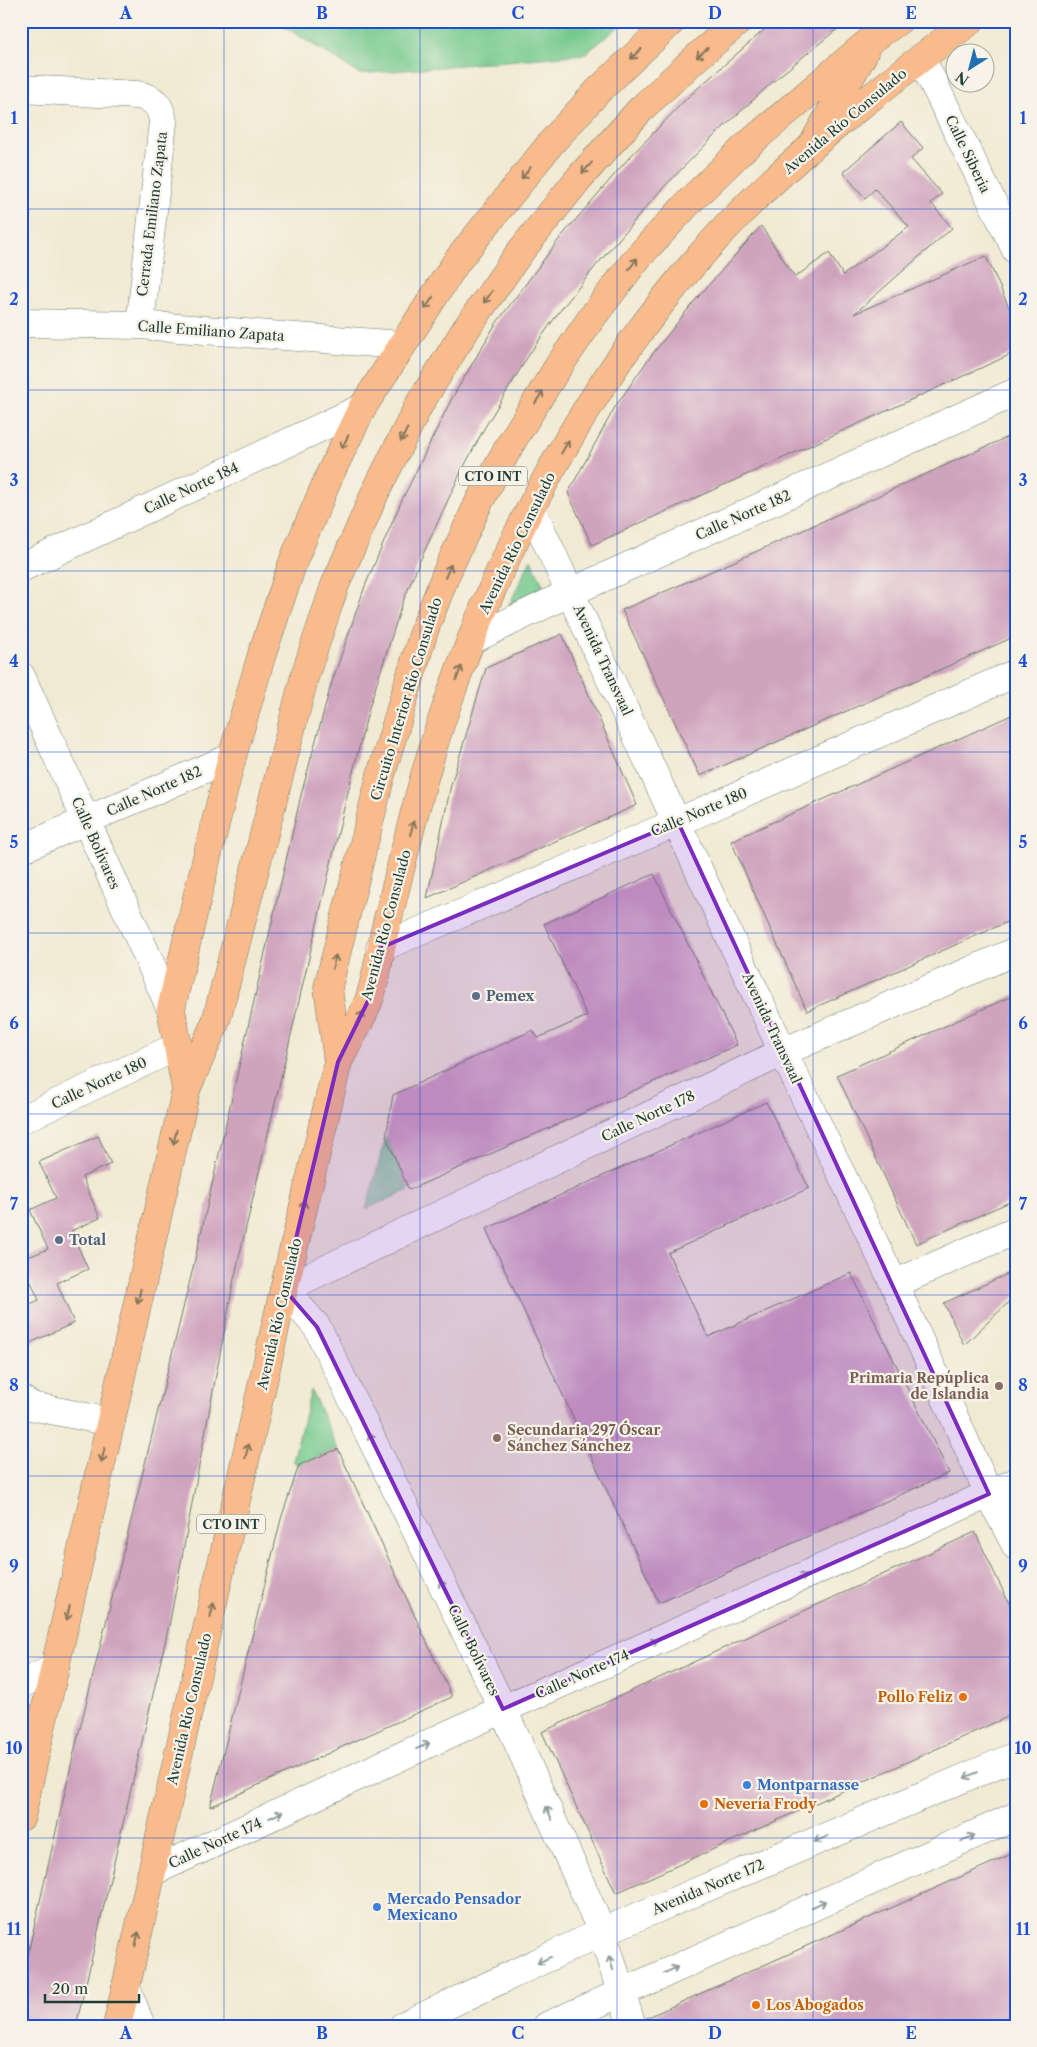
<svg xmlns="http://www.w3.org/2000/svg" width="1037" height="2047" font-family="'Libre Caslon Text',serif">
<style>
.green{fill:#74c98d;stroke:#4a8360}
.building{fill:#cfa3be}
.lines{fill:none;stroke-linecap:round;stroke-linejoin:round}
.minor-casing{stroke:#687a6c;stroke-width:29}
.major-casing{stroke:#687a6c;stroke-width:29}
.highway-casing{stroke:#687a6c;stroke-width:29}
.minor{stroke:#fff;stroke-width:28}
.major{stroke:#fabb8c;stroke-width:28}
.highway{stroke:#fabb8c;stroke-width:28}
.oneway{stroke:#82765c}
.oneway2{stroke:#8f9e9a}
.marked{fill:#7b2cbf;fill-opacity:0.2;stroke:#7b2cbf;stroke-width:4;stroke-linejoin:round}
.grid{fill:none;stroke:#1d4ed8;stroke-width:1;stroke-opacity:0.55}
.service-dot{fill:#5c6f8a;stroke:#f7f3e8;stroke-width:2}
.education-dot{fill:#8d6e63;stroke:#f7f3e8;stroke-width:2}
.food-dot{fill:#e8710a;stroke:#f7f3e8;stroke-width:2}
.shop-dot{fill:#3f7fe0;stroke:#f7f3e8;stroke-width:2}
.labels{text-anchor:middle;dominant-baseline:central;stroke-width:4.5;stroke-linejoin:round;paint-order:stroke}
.shield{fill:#f7f3e8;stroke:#60746a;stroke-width:1}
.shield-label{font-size:12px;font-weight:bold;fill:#1f3d34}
.street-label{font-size:14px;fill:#1f3d34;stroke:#f7f3e8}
.service-label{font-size:14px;font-weight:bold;fill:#4e5e75;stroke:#f7f3e8;text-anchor:start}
.education-label{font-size:14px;font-weight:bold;fill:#785e54;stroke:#f7f3e8;text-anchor:end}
.food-label{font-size:14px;font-weight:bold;fill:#c56008;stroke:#f7f3e8;text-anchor:start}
.shop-label{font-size:14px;font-weight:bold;fill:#366cbe;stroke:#f7f3e8;text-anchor:start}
.neatline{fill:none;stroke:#1d4ed8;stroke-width:2}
.grid-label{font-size:16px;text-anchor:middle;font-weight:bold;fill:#1d4ed8}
</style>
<rect width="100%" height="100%" fill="#f7f3e8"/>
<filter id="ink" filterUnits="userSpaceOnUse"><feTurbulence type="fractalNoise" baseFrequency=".02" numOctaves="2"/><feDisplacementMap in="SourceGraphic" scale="10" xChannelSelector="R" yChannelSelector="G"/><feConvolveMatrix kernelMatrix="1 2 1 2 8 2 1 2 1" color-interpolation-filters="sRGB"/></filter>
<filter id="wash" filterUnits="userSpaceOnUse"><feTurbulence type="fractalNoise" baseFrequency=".0096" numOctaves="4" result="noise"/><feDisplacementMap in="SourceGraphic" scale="20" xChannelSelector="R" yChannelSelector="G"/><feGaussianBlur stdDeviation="1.12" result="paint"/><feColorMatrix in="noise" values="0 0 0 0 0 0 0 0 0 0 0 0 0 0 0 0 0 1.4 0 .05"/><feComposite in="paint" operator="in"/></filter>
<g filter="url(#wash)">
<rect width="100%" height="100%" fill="#f1ead3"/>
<path class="green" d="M275 21H626L585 54 360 74Z
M531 559 544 587 509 605Z
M386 1137 409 1190 366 1209Z
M311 1390 338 1449 299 1465 293 1461Z"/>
<g id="blocks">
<path class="building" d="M774 21H847L777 78 715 135 660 191 595 267 559 312 530 353 485 427 460 474 418 565 402 604 369 708 343 812 234 1279 170 1621 76 2026H21V1984L72 1761 193 1268 301 795 331 685 365 586 401 502 451 400 495 325 560 238 628 159 688 97Z
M901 122 923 148 911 159 942 194 931 203 952 228 854 314 986 256 1016 323V352L592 545 568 493 615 407 647 361 692 304 761 226 795 277 829 253 843 275 909 227 875 189 865 198 843 172Z
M1016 433V636L700 776 622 610 742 558Z
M562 634 637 805 427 898 451 785 486 668Z
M1016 713V918L807 1011 731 841Z
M654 874 737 1045 409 1190 386 1137 393 1095 533 1030 538 1038 587 1016 544 924Z
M1016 994V1199L916 1244 837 1075Z
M766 1102 809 1188 668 1253 708 1337 851 1273 949 1473 659 1603 486 1229Z
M98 1136 111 1164 82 1177 100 1218 71 1231 88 1269 57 1283 74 1323 21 1347V1308L39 1300 21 1260 48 1249 30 1210 56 1198 39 1162Z
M1016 1270V1295L964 1345 944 1303Z
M338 1449 452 1697 210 1807 281 1519 299 1465Z
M975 1532 1016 1618V1713L616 1893 542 1732Z
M1016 1852V2026H647L646 2018Z"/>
</g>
</g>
<g filter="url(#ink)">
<use href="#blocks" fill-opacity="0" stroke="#687a6c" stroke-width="1"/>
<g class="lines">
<defs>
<path id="minor" d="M921 58 1016 250
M21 89 137 95C154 98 161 105 163 122L140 325
M21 323 140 325 401 345
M531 508 783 1052 894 1284 989 1494 1016 1546
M21 568 362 408
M472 640 571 592 1016 392
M21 676 171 1009
M21 849 232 757
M380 948 678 822 1016 673
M21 1120 178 1046
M894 1284 1016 1230
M21 1399 31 1406 111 1422
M21 1684 55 1668
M152 1872 503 1709 1016 1482
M126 1987 141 2026
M403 2026 602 1932 1016 1756
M547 2026 1016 1816
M632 2026 602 1932 503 1709 317 1327 284 1289 783 1052 1016 951"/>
<path id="major" d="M338 1062C348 1042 361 1021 369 1000 377 977 380 950 386 926 405 852 422 775 448 702 511 520 610 343 747 206 816 138 893 79 970 21
M186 1090 171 1009 198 893 232 757 262 654 294 559 331 472 362 408 457 261 551 143 598 91 672 21"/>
<path id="highway" d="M813 144 864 53
M21 1817 186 1090 216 1021 305 675 335 585 375 493 420 403 466 329 520 252 580 177 641 109 698 56 739 21
M117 2026 284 1289 338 1062 328 987 381 775 424 631 446 574 479 502 511 443 556 370 593 316 639 256 692 199 744 148 871 40 898 21"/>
</defs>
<use href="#minor" class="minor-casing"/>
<use href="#major" class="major-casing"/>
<use href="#highway" class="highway-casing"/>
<use href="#minor" class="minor"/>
<use href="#major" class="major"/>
<use href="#highway" class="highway"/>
</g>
<defs><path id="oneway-shaft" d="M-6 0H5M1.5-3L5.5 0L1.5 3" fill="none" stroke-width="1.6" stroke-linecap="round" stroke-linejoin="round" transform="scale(1.25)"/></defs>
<g class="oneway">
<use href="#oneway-shaft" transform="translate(702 53) rotate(139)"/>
<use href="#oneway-shaft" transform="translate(636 54) rotate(136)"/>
<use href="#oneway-shaft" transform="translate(587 168) rotate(132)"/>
<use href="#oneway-shaft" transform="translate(526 173) rotate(129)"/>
<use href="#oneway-shaft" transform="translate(633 264) rotate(-53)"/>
<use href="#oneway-shaft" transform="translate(488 297) rotate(125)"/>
<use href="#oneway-shaft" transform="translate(429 303) rotate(123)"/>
<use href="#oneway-shaft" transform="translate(539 397) rotate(-58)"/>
<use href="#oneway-shaft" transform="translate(404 435) rotate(117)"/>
<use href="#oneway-shaft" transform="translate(345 442) rotate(116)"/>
<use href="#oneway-shaft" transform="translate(565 447) rotate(-60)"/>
<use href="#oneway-shaft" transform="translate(448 571) rotate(-66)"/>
<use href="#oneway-shaft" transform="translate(459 673) rotate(-69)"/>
<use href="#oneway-shaft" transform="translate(412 828) rotate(-75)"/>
<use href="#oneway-shaft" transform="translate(334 962) rotate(-76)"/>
<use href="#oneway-shaft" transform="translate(360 1018) rotate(-64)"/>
<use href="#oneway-shaft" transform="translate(175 1137) rotate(103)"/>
<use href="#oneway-shaft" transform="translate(303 1208) rotate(-76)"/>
<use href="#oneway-shaft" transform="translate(139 1296) rotate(103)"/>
<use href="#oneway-shaft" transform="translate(247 1451) rotate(-77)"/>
<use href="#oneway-shaft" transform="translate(103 1455) rotate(103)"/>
<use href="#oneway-shaft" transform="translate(212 1610) rotate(-77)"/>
<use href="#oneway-shaft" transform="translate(68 1613) rotate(103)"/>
<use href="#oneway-shaft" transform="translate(137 1939) rotate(-77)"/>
</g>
<g class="oneway2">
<use href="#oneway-shaft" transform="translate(372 1440) rotate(-116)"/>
<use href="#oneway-shaft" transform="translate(800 1578) rotate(-24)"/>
<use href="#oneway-shaft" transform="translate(443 1587) rotate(-116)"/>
<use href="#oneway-shaft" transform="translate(651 1643) rotate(-24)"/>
<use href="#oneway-shaft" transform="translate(423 1746) rotate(-25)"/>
<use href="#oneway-shaft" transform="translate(971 1775) rotate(157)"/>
<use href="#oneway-shaft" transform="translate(549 1813) rotate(-114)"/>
<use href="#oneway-shaft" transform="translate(276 1815) rotate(-25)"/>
<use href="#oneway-shaft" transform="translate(968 1838) rotate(-24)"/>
<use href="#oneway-shaft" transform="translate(821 1839) rotate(157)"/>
<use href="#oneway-shaft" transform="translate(819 1904) rotate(-24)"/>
<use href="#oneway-shaft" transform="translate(544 1960) rotate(155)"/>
<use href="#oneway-shaft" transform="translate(611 1963) rotate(-106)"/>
<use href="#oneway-shaft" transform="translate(671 1970) rotate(-24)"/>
</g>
</g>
<path class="marked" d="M678 822 989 1494 503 1709 317 1327 284 1289 338 1062 369 999 380 948Z"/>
<path class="grid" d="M224 21V2026M420 21V2026M617 21V2026M813 21V2026M21 209H1016M21 390H1016M21 571H1016M21 752H1016M21 933H1016M21 1114H1016M21 1295H1016M21 1476H1016M21 1657H1016M21 1838H1016"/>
<g class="service-dot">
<circle cx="476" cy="996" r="5"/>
<circle cx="59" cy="1240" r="5"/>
</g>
<g class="education-dot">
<circle cx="999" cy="1386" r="5"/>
<circle cx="497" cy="1438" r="5"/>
</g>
<g class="food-dot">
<circle cx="963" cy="1697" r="5"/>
<circle cx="704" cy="1804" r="5"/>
<circle cx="756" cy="2005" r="5"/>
</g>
<g class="shop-dot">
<circle cx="747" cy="1785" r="5"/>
<circle cx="377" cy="1907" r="5"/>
</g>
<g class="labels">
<g class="shield">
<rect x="459" y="466.5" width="68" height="19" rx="4"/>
<rect x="197" y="1514.5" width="68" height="19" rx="4"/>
</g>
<g class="shield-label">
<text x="493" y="476">CTO INT</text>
<text x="231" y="1524">CTO INT</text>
</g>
<g class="street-label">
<text transform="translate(845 121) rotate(-40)">Avenida Río Consulado</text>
<text transform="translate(968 154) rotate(64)">Calle Siberia</text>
<text transform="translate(152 214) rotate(-83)">Cerrada Emiliano Zapata</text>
<text transform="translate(211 331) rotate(4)">Calle Emiliano Zapata</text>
<text transform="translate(191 488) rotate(-25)">Calle Norte 184</text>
<text transform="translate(743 515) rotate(-24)">Calle Norte 182</text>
<text transform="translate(517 543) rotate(-64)">Avenida Río Consulado</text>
<text transform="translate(603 660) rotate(65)">Avenida Transvaal</text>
<text transform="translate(406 699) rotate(-73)">Circuito Interior Río Consulado</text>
<text transform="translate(154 791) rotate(-24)">Calle Norte 182</text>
<text transform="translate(699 812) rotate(-23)">Calle Norte 180</text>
<text transform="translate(96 843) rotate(66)">Calle Bolívares</text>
<text transform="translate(386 925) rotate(-75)">Avenida Río Consulado</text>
<text transform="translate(772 1028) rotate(65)">Avenida Transvaal</text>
<text transform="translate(99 1083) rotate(-25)">Calle Norte 180</text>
<text transform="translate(648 1116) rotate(-25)">Calle Norte 178</text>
<text transform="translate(279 1314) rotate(-77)">Avenida Río Consulado</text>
<text transform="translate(474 1650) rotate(64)">Calle Bolívares</text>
<text transform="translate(582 1674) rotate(-24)">Calle Norte 174</text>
<text transform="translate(189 1709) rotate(-77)">Avenida Río Consulado</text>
<text transform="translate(215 1843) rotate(-25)">Calle Norte 174</text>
<text transform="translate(708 1887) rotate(-23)">Avenida Norte 172</text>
</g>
<g class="service-label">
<text x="486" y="996">Pemex</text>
<text x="69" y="1240">Total</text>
</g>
<g class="education-label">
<text x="989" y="1378">Primaria Repúplica<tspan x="989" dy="16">de Islandia</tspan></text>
<text x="507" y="1430" text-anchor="start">Secundaria 297 Óscar<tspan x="507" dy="16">Sánchez Sánchez</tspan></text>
</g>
<g class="food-label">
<text x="953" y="1697" text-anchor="end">Pollo Feliz</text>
<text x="714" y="1804">Nevería Frody</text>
<text x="766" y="2005">Los Abogados</text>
</g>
<g class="shop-label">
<text x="757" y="1785">Montparnasse</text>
<text x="387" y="1899">Mercado Pensador<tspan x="387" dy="16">Mexicano</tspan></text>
</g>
</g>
<rect width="1037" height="2047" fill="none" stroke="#f7f3e8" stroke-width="55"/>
<g transform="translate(970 68) rotate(216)"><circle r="24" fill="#f7f3e8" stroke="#a1aaa0"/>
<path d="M0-4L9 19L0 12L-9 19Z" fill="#1f6fb2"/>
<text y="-8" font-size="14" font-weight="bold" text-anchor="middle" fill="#1f3d34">N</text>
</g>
<path d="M45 1994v8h94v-8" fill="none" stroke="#1f3d34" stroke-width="2.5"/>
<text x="52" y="1994" font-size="15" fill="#1f3d34" stroke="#f7f3e8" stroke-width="4" paint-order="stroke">20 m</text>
<rect x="28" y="28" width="982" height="1992" class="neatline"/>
<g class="grid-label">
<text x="126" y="19">A</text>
<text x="322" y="19">B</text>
<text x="518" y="19">C</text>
<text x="715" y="19">D</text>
<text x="911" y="19">E</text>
<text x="14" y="124">1</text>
<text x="1023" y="124">1</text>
<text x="14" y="305">2</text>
<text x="1023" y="305">2</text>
<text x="14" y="486">3</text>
<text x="1023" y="486">3</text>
<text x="14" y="667">4</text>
<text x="1023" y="667">4</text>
<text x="14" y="848">5</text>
<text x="1023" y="848">5</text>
<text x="14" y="1029">6</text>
<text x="1023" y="1029">6</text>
<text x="14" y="1210">7</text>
<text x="1023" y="1210">7</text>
<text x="14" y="1391">8</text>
<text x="1023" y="1391">8</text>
<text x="14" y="1572">9</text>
<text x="1023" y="1572">9</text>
<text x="14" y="1754">10</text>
<text x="1023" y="1754">10</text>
<text x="14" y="1935">11</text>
<text x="1023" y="1935">11</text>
<text x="126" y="2039">A</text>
<text x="322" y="2039">B</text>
<text x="518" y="2039">C</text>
<text x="715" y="2039">D</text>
<text x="911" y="2039">E</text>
</g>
</svg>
